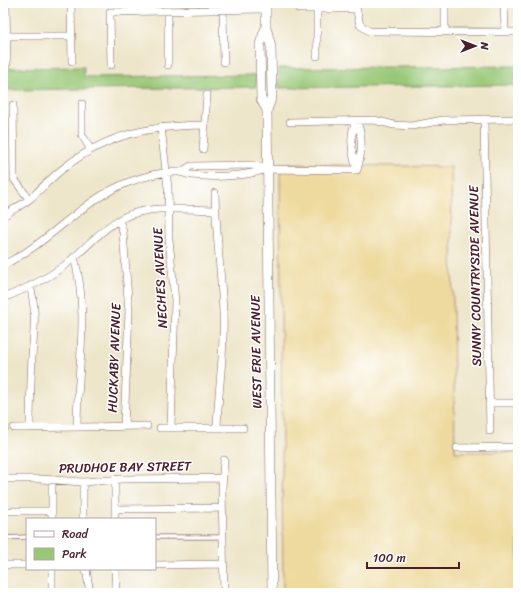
<svg xmlns="http://www.w3.org/2000/svg" width="521" height="596" font-family="Sriracha,sans-serif">
<style>
.green{fill:#98c776;stroke:#717350}
.sand{fill:#eeda9e;stroke:#9c7c64}
.lines{fill:none;stroke-linecap:round;stroke-linejoin:round}
.service-casing{stroke:#836563;stroke-width:5}
.minor-casing{stroke:#836563;stroke-width:8}
.tertiary-casing{stroke:#836563;stroke-width:10}
.service{stroke:#fff;stroke-width:3.5}
.minor{stroke:#fff;stroke-width:7}
.tertiary{stroke:#fff;stroke-width:9}
.labels{text-anchor:middle;dominant-baseline:central;stroke-width:3;stroke-linejoin:round;paint-order:stroke}
.street-label{font-size:13px;fill:#4a1f2b;stroke:#fff}
</style>
<rect width="100%" height="100%" fill="#fff"/>
<filter id="ink" filterUnits="userSpaceOnUse"><feTurbulence type="fractalNoise" baseFrequency=".025" numOctaves="2"/><feDisplacementMap in="SourceGraphic" scale="8" xChannelSelector="R" yChannelSelector="G"/><feConvolveMatrix kernelMatrix="1 2 1 2 8 2 1 2 1" color-interpolation-filters="sRGB"/></filter>
<filter id="wash" filterUnits="userSpaceOnUse"><feTurbulence type="fractalNoise" baseFrequency=".012" numOctaves="4" result="noise"/><feDisplacementMap in="SourceGraphic" scale="16" xChannelSelector="R" yChannelSelector="G"/><feGaussianBlur stdDeviation="0.9" result="paint"/><feColorMatrix in="noise" values="0 0 0 0 0 0 0 0 0 0 0 0 0 0 0 0 0 1.4 0 .05"/><feComposite in="paint" operator="in"/></filter>
<g filter="url(#wash)">
<rect width="100%" height="100%" fill="#eee6ca"/>
<path class="green" d="M518 66V85L279 88V68Z
M84 67V77L256 75V87L3 90V68Z"/>
<path class="sand" d="M280 164 451 167 455 452H518V593H283Z"/>
</g>
<g filter="url(#ink)">
<g class="lines">
<defs>
<path id="service" d="M155 537H222
M3 538 27 537"/>
<path id="minor" d="M6 3 7 63
M71 3 72 61
M355 3 360 25 369 31 518 32
M445 3V31
M504 3 505 30
M299 9H356
M223 10 224 62
M168 11V65
M6 36H72
M317 56V9
M111 65 110 12 266 9
M82 104V135L91 150
M13 105 14 179 29 199
M484 119 490 431
M356 121C364 136 362 153 357 170
M356 121C349 135 352 154 357 169
M290 122 374 120 394 125 412 126 443 120 518 119
M161 127 168 188 169 239 175 301 171 428
M203 149 207 95
M181 172 191 166 252 165 267 169 357 170
M215 193C216 233 221 272 223 312 225 351 218 390 217 428
M3 216C12 210 22 205 31 198 42 188 53 176 65 167 109 133 151 126 205 125
M119 220 123 232 129 312 124 426
M74 257C90 314 77 369 77 427
M3 265C50 243 81 200 129 182 145 176 163 171 180 172 184 173 188 175 192 175 214 178 247 176 267 169
M30 286C37 310 34 331 32 356 31 380 30 404 30 428
M3 298C26 289 51 277 70 261 93 242 109 219 139 212 163 206 191 210 216 210
M489 403H518
M3 428H5
M14 428 147 426
M160 428H243
M457 448 518 447
M224 460 222 488 224 593
M3 479H41L83 482 123 479 223 478
M115 479V519
M52 480V519
M83 482V519
M115 509 222 508
M3 511H52
M3 565H27
M155 565 223 564
M52 569V593
M86 569 90 593
M115 569 116 593"/>
<path id="tertiary" d="M266 3V27L271 47 272 96 267 110 272 593
M266 27 260 44 261 99 267 110"/>
</defs>
<use href="#service" class="service-casing"/>
<use href="#minor" class="minor-casing"/>
<use href="#tertiary" class="tertiary-casing"/>
<use href="#service" class="service"/>
<use href="#minor" class="minor"/>
<use href="#tertiary" class="tertiary"/>
</g>
</g>
<g class="labels">
<g class="street-label">
<text transform="translate(475 276) rotate(-91)">SUNNY COUNTRYSIDE AVENUE</text>
<text transform="translate(160 278) rotate(-93)">NECHES AVENUE</text>
<text transform="translate(256 352) rotate(-91)">WEST ERIE AVENUE</text>
<text transform="translate(114 358) rotate(-88)">HUCKABY AVENUE</text>
<text transform="translate(125 467) rotate(-1)">PRUDHOE BAY STREET</text>
</g>
</g>
<rect width="521" height="596" fill="none" stroke="#fff" stroke-width="16"/>
<rect x="26" y="518" width="130" height="52" fill="#ffffff" stroke="#b7a5aa"/>
<rect x="34" y="531" width="20" height="6" fill="#ffffff" stroke="#b7a5aa"/>
<text x="62" y="538" font-size="12" fill="#4a1f2b">Road</text>
<rect x="34" y="548" width="20" height="12" fill="#98c776" stroke="#b7a5aa"/>
<text x="62" y="558" font-size="12" fill="#4a1f2b">Park</text>
<g transform="translate(475 46) rotate(90)" stroke="#ffffff" stroke-width="3" paint-order="stroke">
<path d="M0-3L7 15L0 10L-7 15Z" fill="#4a1f2b"/>
<text y="-6" font-size="11" font-weight="bold" text-anchor="middle" fill="#4a1f2b">N</text>
</g>
<path d="M367 562v6h92v-6" fill="none" stroke="#4a1f2b" stroke-width="2"/>
<text x="373" y="562" font-size="12" fill="#4a1f2b" stroke="#ffffff" stroke-width="3" paint-order="stroke">100 m</text>
</svg>
